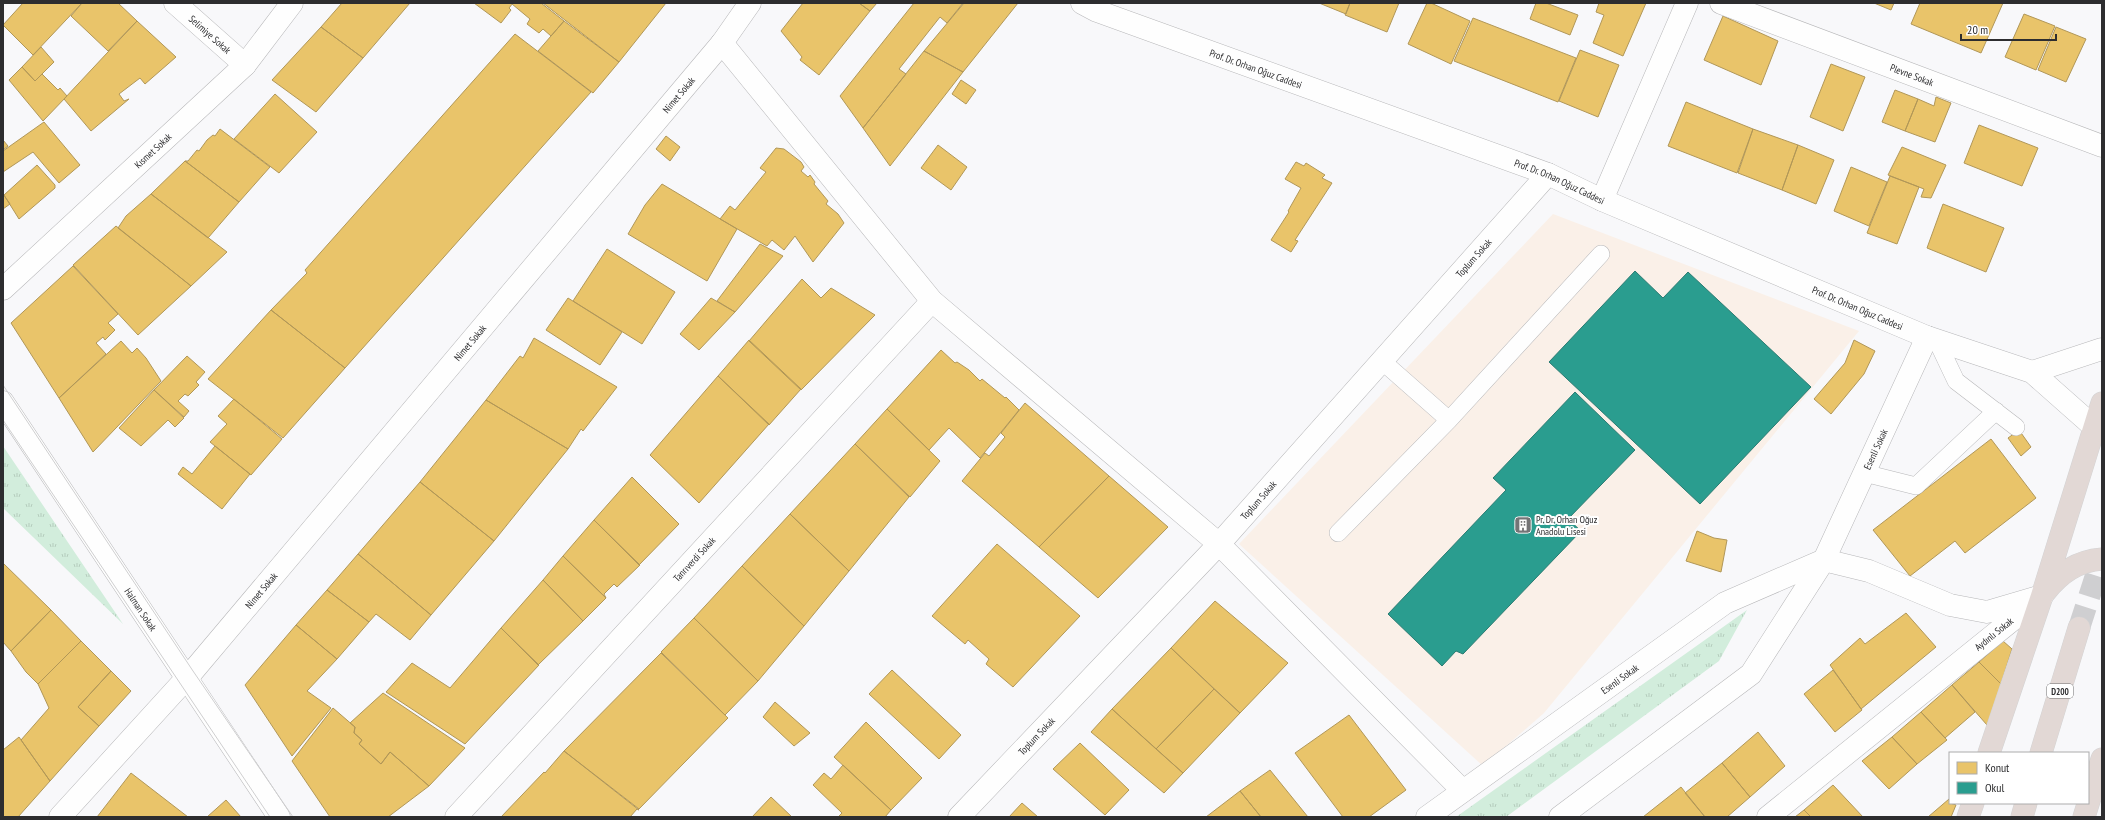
<svg xmlns="http://www.w3.org/2000/svg" width="2105" height="820" font-family="'PT Sans Narrow',sans-serif">
<style>
.education{fill:#faf0e8}
.grass{fill:url(#grass-tufts)}
.homes{fill:#e9c46a;stroke:#b19758}
.schools{fill:#2a9d8f;stroke:#2b7b72}
.lines{fill:none;stroke-linecap:round;stroke-linejoin:round}
.highway-tunnel{stroke:#cfcfd1;stroke-width:22;stroke-dasharray:22 11;stroke-linecap:butt}
.lane-casing{stroke:#b7b7b9;stroke-width:18}
.street-casing{stroke:#b7b7b9;stroke-width:23}
.secondary-casing{stroke:#b7b7b9;stroke-width:23}
.highway-casing{stroke:#d3d3d4;stroke-width:23}
.lane{stroke:#fefefe;stroke-width:17}
.street{stroke:#fefefe;stroke-width:22}
.secondary{stroke:#fefefe;stroke-width:22}
.highway{stroke:#e2d8d5;stroke-width:22}
.tram{stroke:#cfcfd0;stroke-width:1}
.labels{text-anchor:middle;dominant-baseline:central;stroke-width:4;stroke-linejoin:round;paint-order:stroke}
.shield{fill:#fff;stroke:#6c6c6d;stroke-width:1}
.shield-label{font-size:9px;font-weight:bold;fill:#2d2d2f}
.street-label{font-size:10px;fill:#2d2d2f;stroke:#fff}
.poi-label{font-size:10px;fill:#2d2d2f;stroke:#fff;text-anchor:start}
</style>
<defs>
<pattern id="grass-tufts" width="24" height="20" patternUnits="userSpaceOnUse"><rect width="24" height="20" fill="#d2eddc"/><path d="M3 7l-1-3M5 7V3M7 7l1-3M15 17l-1-3M17 17v-4M19 17l1-3" fill="none" stroke="#b5ccbd"/></pattern>
</defs>
<rect width="100%" height="100%" fill="#f8f8fa"/>
<path class="education" d="M1553 214 1859 331 1544 713 1483 766 1239 544Z"/>
<path class="grass" d="M3 446 123 624 3 508Z
M1747 610 1719 661 1506 817H1456Z"/>
<path class="homes" d="M23 3H82L33 55 3 25Z
M82 3H118L137 21 108 51 71 16Z
M342 3H410L363 58 321 27Z
M474 3H513L509 8 511 10 501 23Z
M513 3H541L564 21 551 36 543 29 539 33 527 24 530 19 512 4Z
M543 3H666L619 62Z
M803 3H859L870 11 819 75 800 60 802 57 781 31Z
M859 3H877L870 11Z
M914 3H963L947 23 940 17 899 69 906 74 863 128 840 96Z
M964 3H1018L963 72 924 51Z
M1319 3H1350L1346 14Z
M1350 3H1399L1387 32 1345 15Z
M1427 3H1431L1470 21 1451 64 1408 44Z
M1536 3H1546L1578 15 1570 35 1530 19Z
M1599 3H1646L1623 56 1593 43 1604 15 1596 12Z
M1874 3H1894L1891 10Z
M1920 3H2003L1981 53 1911 24Z
M2024 14 2055 26 2036 70 2005 57Z
M1723 16 1778 41 1761 85 1704 60Z
M1473 18 1576 58 1558 102 1454 61Z
M137 21 176 57 145 84 140 78 119 94 124 101 129 99 91 131 64 99Z
M564 21 619 62 593 93 538 51Z
M321 27 363 58 316 112 272 80Z
M2056 27 2086 39 2066 82 2038 70Z
M515 34 591 92 345 368 271 310 307 273 305 270Z
M41 47 54 62 35 81 22 67Z
M1580 50 1619 65 1598 117 1559 101Z
M924 51 963 72 890 166 863 128Z
M1831 64 1865 77 1843 131 1810 117Z
M22 67 35 81 42 74 58 90 60 88 67 96 43 121 9 80Z
M961 80 976 90 966 104 952 94Z
M1895 90 1918 99 1905 131 1882 122Z
M275 94 317 132 279 173 234 139Z
M1936 97 1951 103 1935 142 1905 131 1918 99 1934 106Z
M1686 102 1753 129 1737 173 1668 146Z
M44 122 80 165 59 183 33 152 3 172V151Z
M1979 125 2038 148 2022 186 1964 163Z
M220 129 270 167 239 202 185 161H188L197 150 199 151 207 140 213 135 215 136Z
M1753 129 1798 145 1782 190 1738 173Z
M666 136 680 147 670 161 656 149Z
M3 140 8 146 3 150Z
M938 145 967 167 951 190 921 168Z
M1798 145 1834 160 1816 204 1782 190Z
M1902 147 1946 165 1931 198 1921 197 1924 189 1888 175Z
M776 148 784 149 801 162 804 167 801 171 808 177 810 175 815 182 814 184 828 201 826 204 838 214 844 223 813 262 795 236 784 250 772 240 767 246 720 219 730 206 735 210 766 172 760 168Z
M185 161 239 202 208 238 151 194Z
M1296 162 1304 166 1306 163 1325 175 1322 178 1332 183 1295 240 1298 241 1291 252 1271 240 1289 212 1288 211 1301 188 1285 179Z
M37 165 55 185V188L19 219 4 195Z
M1851 167 1887 182 1869 226 1834 211Z
M1890 176 1919 187 1897 244 1867 233Z
M662 184 737 229 707 281 628 234 645 205Z
M3 194 10 204 3 209Z
M151 194 227 252 191 286 118 228 126 216Z
M1943 204 2004 228 1986 272 1927 248Z
M116 226 191 286 138 335 73 265Z
M760 244 783 256 735 312 717 301Z
M607 249 675 292 642 344 573 301Z
M73 266 118 314 108 323 115 330 105 340 103 337 96 343 106 354 59 398 11 323Z
M802 279 821 298 831 288 875 315 801 390 749 341Z
M568 298 622 332 600 365 546 330Z
M711 298 735 312 699 350 680 334Z
M271 310 345 368 283 438 208 379Z
M534 338 617 387 583 431 581 429 568 449 486 400 520 356 523 358Z
M749 340 801 389 769 425 718 376Z
M1854 340 1875 351 1864 374 1831 414 1814 399 1845 363Z
M121 341 132 353 137 348 146 358 161 381 93 452 59 398Z
M941 350 955 363 957 362 969 370 980 381 982 379 1005 398 1006 397 1019 410 980 458 949 428 929 450 887 409Z
M187 356 205 372 196 382 199 385 188 396 185 394 178 401 189 411 184 417 154 390Z
M718 376 769 424 699 503 650 455Z
M154 390 184 418 175 427 168 420 141 446 119 428Z
M234 399 282 439 251 475 210 442 227 424 218 416Z
M486 400 568 449 494 541 420 482Z
M1025 403 1109 476 1039 547 962 481 985 453 989 456 1005 437 1001 433Z
M887 409 940 461 910 497 855 444Z
M2019 430 2031 447 2021 456 2008 438Z
M1991 439 2036 498 1965 553 1955 541 1910 576 1873 530Z
M855 444 909 497 849 571 790 514Z
M215 446 250 474 222 509 178 474 183 467 192 474Z
M1109 476 1168 527 1098 598 1039 547Z
M632 477 679 524 639 565 594 520Z
M420 482 494 541 431 615 358 554Z
M790 514 849 571 804 626 742 566Z
M594 520 640 565 617 587 614 584 604 594 606 598 563 556Z
M1697 531 1714 538 1727 540 1721 572 1686 561Z
M997 544 1080 616 1013 687 986 664 989 659 968 640 965 644 932 616Z
M358 554 431 615 410 640 376 614 369 622 327 590Z
M563 556 606 598 583 621 543 580Z
M3 563 51 610 11 651 3 642Z
M742 566 804 626 758 681 694 618Z
M543 580 583 621 538 665 501 628Z
M327 590 369 622 337 659 296 625Z
M1215 601 1288 663 1240 713 1171 648Z
M51 610 81 641 38 684 26 672 11 651Z
M1906 613 1936 647 1861 709 1830 665 1860 638 1865 644Z
M694 618 758 681 725 715 661 652Z
M296 625 337 659 307 691 331 708 292 756 245 685Z
M501 628 539 665 465 744 386 692 412 663 450 688Z
M81 641 111 671 78 707 99 726 50 781 21 740 49 708 38 684Z
M2003 641 2012 649 2001 684 1979 662Z
M1171 648 1214 689 1156 749 1112 709Z
M661 653 728 718 639 809 564 751Z
M1979 662 2002 685 1987 725 1952 685Z
M892 670 961 735 939 759 869 694Z
M1833 670 1862 710 1835 732 1804 694Z
M111 671 131 691 99 726 78 707Z
M1952 685 1975 712 1945 738 1921 712Z
M1214 689 1240 713 1183 773 1156 749Z
M383 693 465 748 429 786 390 752 381 764 359 744 362 740 354 733 355 727 350 723Z
M775 702 810 733 794 746 763 717Z
M333 708 355 727 354 733 362 740 359 744 381 764 390 752 429 786 388 817H330L292 761Z
M1112 709 1183 773 1164 793 1091 732Z
M1921 712 1947 740 1917 764 1892 737Z
M1349 715 1406 790 1369 817H1343L1295 753Z
M866 722 922 778 891 810 834 757Z
M1758 732 1785 766 1750 797 1722 763Z
M19 737 50 781 18 817H3V750Z
M1892 737 1917 764 1889 789 1862 761Z
M1080 743 1129 790 1105 815 1053 769Z
M564 751 639 810 637 809 630 817H501L544 772 545 773Z
M1722 763 1750 797 1727 817H1705L1685 793Z
M843 765 891 810 885 817H838L842 813 813 785 824 773 831 779Z
M1270 770 1308 817H1261L1240 791Z
M131 773 188 817H97Z
M1833 785 1863 817H1811L1804 810Z
M1681 787 1705 817H1643Z
M1240 791 1261 817H1206Z
M771 797 792 817H752Z
M1949 799 1950 803 1956 805 1951 817H1928Z
M226 800 241 817H207Z
M1022 803 1038 817H1009Z
M1804 810 1811 817H1795Z"/>
<path class="schools" d="M1635 271 1663 298 1688 272 1811 387 1700 504 1549 362Z
M1575 392 1635 450 1568 519 1581 531 1463 654 1456 651 1442 666 1388 614 1506 490 1493 478Z"/>
<g class="lines">
<path class="highway-tunnel" d="M2079 628 2102 557"/>
<defs>
<path id="lane" d="M1937 341 1956 381 2016 427
M1382 361 1449 420
M1864 473 1916 486 1996 411
M1338 533 1449 420 1601 254"/>
<g id="street">
<path id="s1" d="M175 3 245 65"/>
<path id="s2" d="M1721 3 2102 146"/>
<path d="M722 43 932 301 1219 544 1462 790"/>
<path d="M1602 200 1687 3"/>
<path id="s3" d="M3 289 245 65 292 3"/>
<path id="s4" d="M3 402 279 817"/>
<path id="s5" d="M60 817 193 671 722 43 750 3"/>
<path id="s6" d="M456 817 932 301"/>
<path id="s7" d="M959 817 1219 544 1548 174"/>
<path id="s8" d="M1427 817 1725 603 1824 560 1927 337"/>
<path d="M1560 817 1751 674 1824 560 1869 571 1950 605 1987 612 2042 596 1768 817"/>
</g>
<g id="secondary">
<path id="s9" d="M1082 3 1097 11 1548 174 1602 200 1927 337 2032 372 2093 426"/>
<path d="M2032 372 2102 349"/>
</g>
<path id="highway" d="M2045 592C2060 573 2077 561 2102 559
M1989 753 2042 596 2102 403
M2041 753 2079 628
M1968 817 1973 803
M2022 817 2026 803
M2084 817 2102 759"/>
</defs>
<use href="#lane" class="lane-casing"/>
<use href="#street" class="street-casing"/>
<use href="#secondary" class="secondary-casing"/>
<use href="#highway" class="highway-casing"/>
<use href="#lane" class="lane"/>
<use href="#street" class="street"/>
<use href="#secondary" class="secondary"/>
<use href="#highway" class="highway"/>
<path class="tram" d="M3 385 193 671 293 817
M3 420 270 817"/>
</g>
<defs>
<symbol id="building-square" viewBox="-11 -11 22 22"><rect x="-9" y="-9" width="18" height="18" rx="4" fill="#747476" stroke="#fff"/><path d="M-4-6H4V6H1V3H-1V6H-4ZM-2.5-4.3h1.7v1.8h-1.7ZM.8-4.3h1.7v1.8H.8ZM-2.5-1h1.7V.8h-1.7ZM.8-1h1.7V.8H.8Z" fill="#fff"/></symbol>
</defs>
<g fill-rule="evenodd">
<use href="#building-square" x="1513" y="515" width="20" height="20"/>
</g>
<g class="labels">
<rect class="shield" x="2047" y="684" width="26" height="14" rx="3"/>
<g class="shield-label">
<text x="2060" y="691">D200</text>
</g>
<g class="street-label">
<text stroke="none"><textPath href="#s1" startOffset="47">Selimiye Sokak</textPath></text>
<text stroke="none"><textPath href="#s9" startOffset="186">Prof. Dr. Orhan Oğuz Caddesi</textPath></text>
<text stroke="none"><textPath href="#s2" startOffset="204">Plevne Sokak</textPath></text>
<text stroke="none"><textPath href="#s5" startOffset="951">Nimet Sokak</textPath></text>
<text stroke="none"><textPath href="#s3" startOffset="204">Kısmet Sokak</textPath></text>
<text stroke="none"><textPath href="#s9" startOffset="510">Prof. Dr. Orhan Oğuz Caddesi</textPath></text>
<text stroke="none"><textPath href="#s7" startOffset="760">Toplum Sokak</textPath></text>
<text stroke="none"><textPath href="#s9" startOffset="834">Prof. Dr. Orhan Oğuz Caddesi</textPath></text>
<text stroke="none"><textPath href="#s5" startOffset="627">Nimet Sokak</textPath></text>
<text stroke="none"><textPath href="#s8" startOffset="597">Esenli Sokak</textPath></text>
<text stroke="none"><textPath href="#s7" startOffset="436">Toplum Sokak</textPath></text>
<text stroke="none"><textPath href="#s6" startOffset="351">Tanrıverdi Sokak</textPath></text>
<text stroke="none"><textPath href="#s5" startOffset="303">Nimet Sokak</textPath></text>
<text stroke="none"><textPath href="#s4" startOffset="249">Halman Sokak</textPath></text>
<text transform="translate(1994 634) rotate(-39)">Aydınlı Sokak</text>
<text stroke="none"><textPath href="#s8" startOffset="237">Esenli Sokak</textPath></text>
<text stroke="none"><textPath href="#s7" startOffset="112">Toplum Sokak</textPath></text>
</g>
<g class="poi-label">
<text x="1536" y="519">Pr. Dr. Orhan Oğuz<tspan x="1536" dy="12">Anadolu Lisesi</tspan></text>
</g>
</g>
<rect width="2105" height="820" fill="none" stroke="#2d2d2f" stroke-width="8"/>
<rect x="1949" y="752" width="140" height="52" fill="#ffffff" stroke="#ababac"/>
<rect x="1957" y="762" width="20" height="12" fill="#e9c46a" stroke="#ababac"/>
<text x="1985" y="772" font-size="12" fill="#2d2d2f">Konut</text>
<rect x="1957" y="782" width="20" height="12" fill="#2a9d8f" stroke="#ababac"/>
<text x="1985" y="792" font-size="12" fill="#2d2d2f">Okul</text>
<path d="M1961 34v6h95v-6" fill="none" stroke="#2d2d2f" stroke-width="2"/>
<text x="1967" y="34" font-size="12" fill="#2d2d2f" stroke="#ffffff" stroke-width="3" paint-order="stroke">20 m</text>
</svg>
